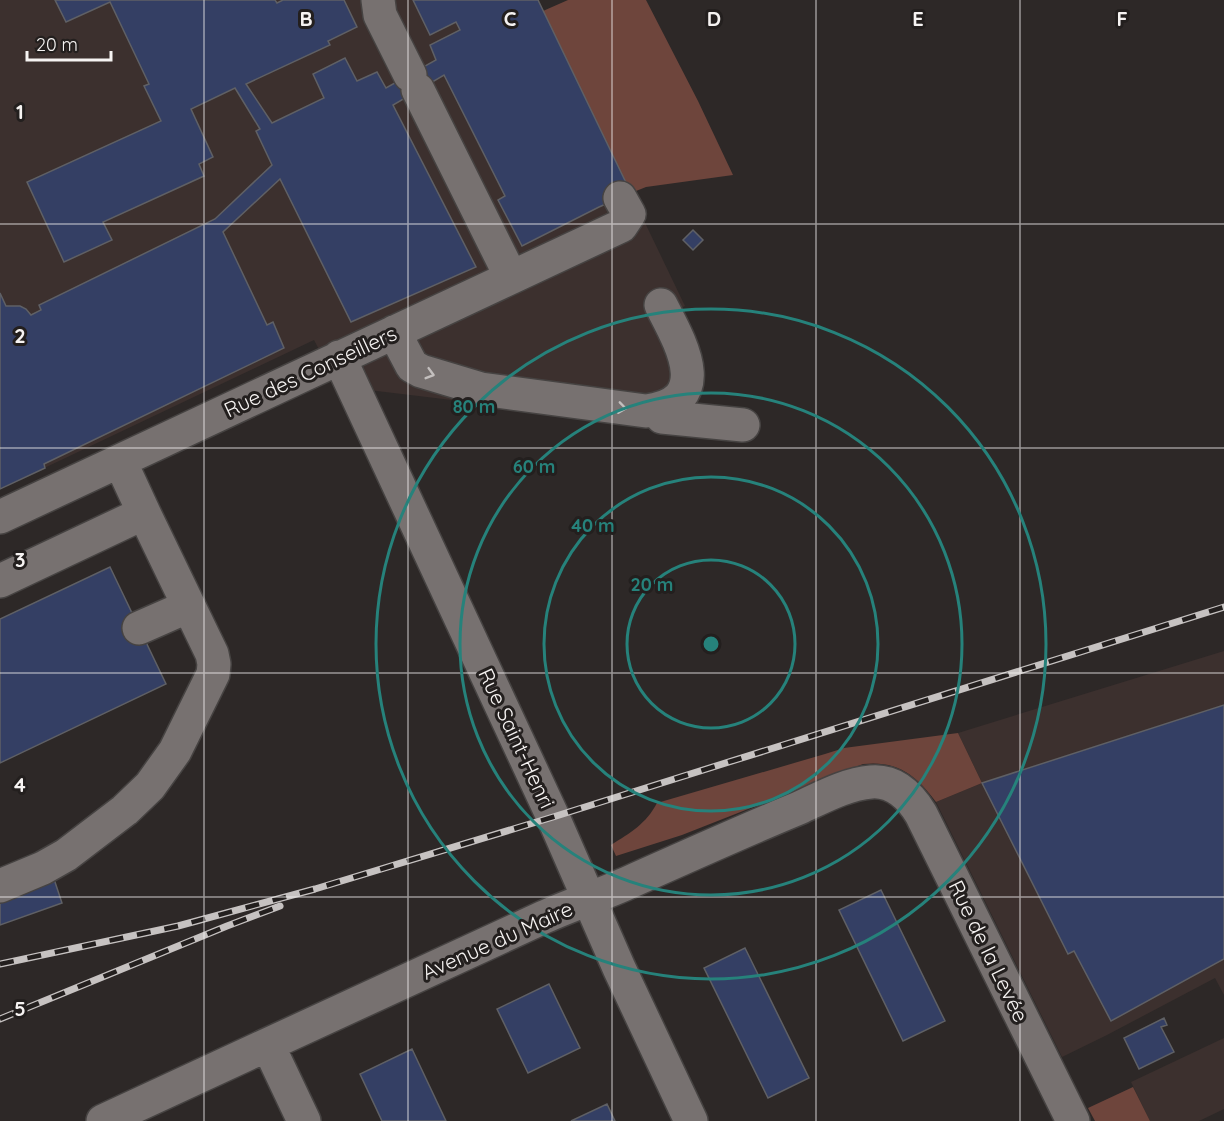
<svg xmlns="http://www.w3.org/2000/svg" width="1224" height="1121" font-family="Quicksand,sans-serif">
<style>
.built{fill:#3c302e}
.green{fill:#6e453c}
.building{fill:#343f64;stroke:#5f6065;stroke-width:1.5}
.lines{fill:none;stroke-linecap:round;stroke-linejoin:round}
.minor-casing{stroke:#464342;stroke-width:36}
.minor{stroke:#777170;stroke-width:33}
.rail-casing{stroke:#c6c2c1;stroke-width:7}
.rail{stroke:#231f1e;stroke-width:4.5;stroke-dasharray:14;stroke-linecap:butt}
.oneway{stroke:#c3bfbe}
.grid{fill:none;stroke:#f6f3f2;stroke-width:1.5;stroke-opacity:0.55}
.ring{fill:none;stroke:#26827b;stroke-width:3}
.labels{text-anchor:middle;dominant-baseline:central;stroke-width:6;stroke-linejoin:round;paint-order:stroke}
.street-label{font-size:21px;fill:#f6f3f2;stroke:#231f1e}
.grid-label{font-size:20px;text-anchor:middle;font-weight:bold;fill:#f6f3f2;stroke:#231f1e;stroke-width:6;stroke-linejoin:round;paint-order:stroke}
.centre{fill:#26827b;stroke:#231f1e;stroke-width:3}
.ring-label{font-size:18px;text-anchor:middle;font-weight:bold;fill:#26827b;stroke:#231f1e;stroke-width:6;stroke-linejoin:round;paint-order:stroke}
</style>
<rect width="100%" height="100%" fill="#2d2827"/>
<path class="built" d="M0 0H538L685 306 679 309 697 360 634 422 352 388 336 382 314 340 0 489Z
M1224 651V995L1215 978 1107 1035 1062 1057 936 802 982 783 958 733Z
M1224 1038V1109L1199 1121H1150L1131 1082Z"/>
<path class="green" d="M568 0H646L698 101 733 175 646 187 631 193 543 11Z
M958 733 982 783 936 802C917 776 898 760 863 764L682 835 616 856 611 845C630 833 646 824 657 803L825 754 844 748Z
M1133 1087 1150 1121H1095L1088 1108Z"/>
<path class="building" d="M55 0H275L277 3 283 0H344L357 27 328 41 330 45 246 84 272 123 324 98 313 74 345 58 357 81 377 72 386 88 436 60 430 45 460 30 456 22 430 35 413 0H538L631 193 599 207 522 246 498 200 505 196 444 75 393 105 476 267 351 322 280 179 223 232 267 325 273 322 284 348 44 464 45 468 0 489V293L6 306H20L26 309 31 315 41 310 39 305 215 219 272 165 256 131 260 129 235 88 191 109 213 157 199 164 204 176 103 222 112 240 64 262 27 182 161 121 144 86 149 84 110 2 66 22Z
M693 230 703 240 693 250 683 240Z
M110 567 166 684 0 763V619Z
M1224 705V959L1111 1021 1074 951 1068 954 982 783Z
M53 876 62 903 0 925V894Z
M881 890 945 1021 903 1041 839 910Z
M745 948 809 1078 768 1098 704 968Z
M549 984 580 1048 528 1073 497 1009Z
M1164 1018 1167 1025 1161 1027 1174 1052 1139 1069 1124 1038Z
M412 1049 446 1121H382L360 1074Z
M607 1104 615 1121H571Z"/>
<g class="lines">
<defs>
<path id="minor" d="M378 0 380 15 410 75
M418 90 511 277
M394 332 412 366 421 371 481 389 646 411C716 402 680 342 661 305
M339 357 553 817 619 968 691 1121
M656 410 662 417 743 425
M0 517 621 226 629 214 620 198
M0 581 144 513 120 461
M139 628 189 606
M0 886 43 868 66 855 125 810 150 786 175 751 213 674 214 664 212 654 144 513
M268 1045 304 1121
M103 1121C250 1053 397 984 544 917 573 904 604 894 632 881 688 856 743 831 799 808 821 798 846 784 871 782 894 780 910 796 921 814L1073 1121"/>
</defs>
<use href="#minor" class="minor-casing"/>
<use href="#minor" class="minor"/>
<defs>
<path id="rail" d="M0 964 178 926 315 889 553 817 1224 607
M0 1019 227 926 280 906"/>
</defs>
<use href="#rail" class="rail-casing"/>
<use href="#rail" class="rail"/>
</g>
<defs><path id="oneway-chevron" d="M-2-3.5L2.5 0L-2 3.5" fill="none" stroke-width="1.6" stroke-linecap="round" stroke-linejoin="round" transform="scale(1.5)"/></defs>
<g class="oneway">
<use href="#oneway-chevron" transform="translate(430 374) rotate(16)"/>
<use href="#oneway-chevron" transform="translate(622 408) rotate(8)"/>
</g>
<path class="grid" d="M204 0V1121M408 0V1121M612 0V1121M816 0V1121M1020 0V1121M0 224H1224M0 448H1224M0 673H1224M0 897H1224"/>
<g class="ring">
<circle cx="711" cy="644" r="84"/>
<circle cx="711" cy="644" r="167"/>
<circle cx="711" cy="644" r="251"/>
<circle cx="711" cy="644" r="335"/>
</g>
<g class="labels">
<g class="street-label">
<text transform="translate(310 371) rotate(-25)">Rue des Conseillers</text>
<text transform="translate(517 738) rotate(65)">Rue Saint-Henri</text>
<text transform="translate(497 940) rotate(-24)">Avenue du Maire</text>
<text transform="translate(989 951) rotate(64)">Rue de la Levée</text>
</g>
</g>
<g class="grid-label">
<text x="306" y="26">B</text>
<text x="510" y="26">C</text>
<text x="714" y="26">D</text>
<text x="918" y="26">E</text>
<text x="1122" y="26">F</text>
<text x="20" y="119">1</text>
<text x="20" y="343">2</text>
<text x="20" y="567">3</text>
<text x="20" y="792">4</text>
<text x="20" y="1016">5</text>
</g>
<circle cx="711" cy="644" r="9" class="centre"/>
<g class="ring-label">
<text x="474" y="413">80 m</text>
<text x="534" y="473">60 m</text>
<text x="593" y="532">40 m</text>
<text x="652" y="591">20 m</text>
</g>
<path d="M27 51v9h84v-9" fill="none" stroke="#f6f3f2" stroke-width="3"/>
<text x="36" y="51" font-size="18" fill="#f6f3f2" stroke="#231f1e" stroke-width="4.5" paint-order="stroke">20 m</text>
</svg>
